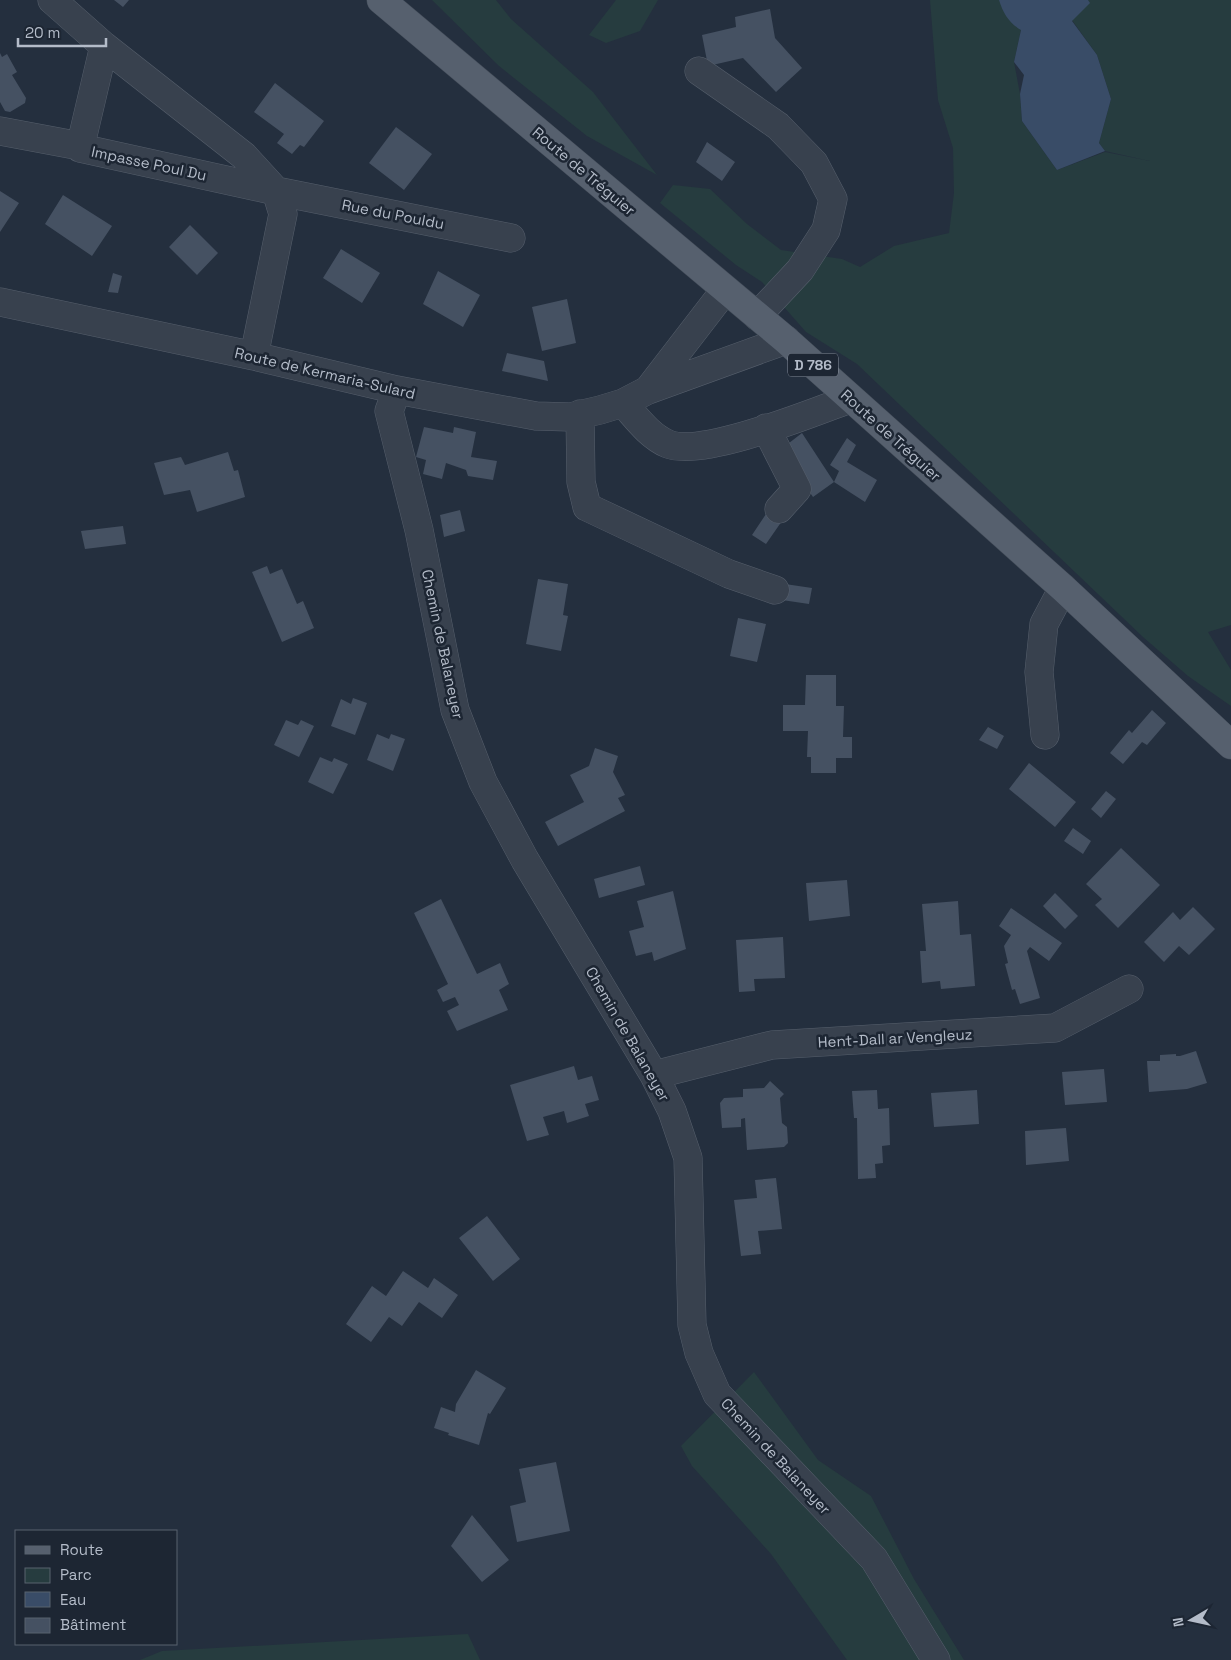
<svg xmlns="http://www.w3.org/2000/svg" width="1231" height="1660" font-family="'Space Grotesk',sans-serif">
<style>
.green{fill:#263c3f}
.water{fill:#394c67}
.building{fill:#455162}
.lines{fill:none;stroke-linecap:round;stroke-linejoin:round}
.minor-casing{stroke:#565f6c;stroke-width:29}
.major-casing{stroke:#414a57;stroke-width:29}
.minor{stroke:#38414e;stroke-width:28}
.major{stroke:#56606e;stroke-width:28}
.labels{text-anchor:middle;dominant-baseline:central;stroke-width:5;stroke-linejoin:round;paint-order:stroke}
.shield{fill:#1d2633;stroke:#878f9c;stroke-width:1}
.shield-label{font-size:14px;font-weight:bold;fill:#b4bcc9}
.street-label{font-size:15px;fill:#b4bcc9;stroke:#1d2633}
</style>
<rect width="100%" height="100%" fill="#242f3e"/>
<path class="green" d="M432 0H496L511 19 593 92 657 175 587 136 499 66Z
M616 0H658L640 31 606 43 589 35Z
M930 0H1000L1021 30 1014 62 1020 94 1022 121 1057 170 1105 152 1150 161 1105 151 1099 143 1111 99 1097 55 1072 20 1089 3 1088 0H1231V625L1208 632 1231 670V706L1188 676 1143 637 857 364 806 332 762 282 736 265 660 203 673 185 710 189 747 224 781 250 842 259 860 267 894 246 949 233 954 193 953 148 938 100Z
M754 1372 818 1460 871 1496 914 1579 964 1660H847L771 1554 692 1466 681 1446Z
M468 1634 480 1660H140L162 1651Z"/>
<path class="water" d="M999 0H1088L1090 3 1072 21 1097 55 1111 99 1099 143 1105 151 1057 170 1022 121 1020 94 1024 75 1014 62 1021 30C1009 23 1003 13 999 0Z"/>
<path class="building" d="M114 0H129L123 7Z
M770 9 775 38 802 68 776 92 743 58 708 66 702 35 736 27 735 17Z
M0 53 2 57 7 54 17 72 12 75 26 98 25 103 10 112 5 111 0 102Z
M275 83 324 121 304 147 300 145 292 154 277 143 284 134 254 112Z
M396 127 432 154 404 190 369 163Z
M707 142 735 162 722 181 696 162Z
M0 191 19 203 0 232Z
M63 195 112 226 92 256 45 224Z
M190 225 218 253 197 275 169 247Z
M341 249 380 273 362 303 323 278Z
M438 271 480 295 463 327 423 304Z
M113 273 122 276 118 293 108 292Z
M567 299 576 343 542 351 532 307Z
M507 353 544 361 548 381 502 371Z
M424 427 453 433 454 427 476 432 471 457 497 461 493 480 468 476 466 470 446 463 442 479 423 474 426 460 416 457Z
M802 433 834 482 813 497 780 450Z
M847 438 856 445 847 462 877 480 865 502 834 482 839 471 830 465Z
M228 452 234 471 238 470 245 497 197 512 190 490 164 495 154 463 181 457 185 465Z
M460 510 465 531 444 537 440 515Z
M768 511 782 521 766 544 752 535Z
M123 526 126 544 85 549 81 531Z
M267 566 270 574 282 569 297 604 303 601 314 628 282 642 252 572Z
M538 579 568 584 563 615 568 616 561 651 526 644Z
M785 584 812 588 809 604 782 600Z
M738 618 766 624 757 662 730 656Z
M806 675H836V706H844L843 737H852V758H836V773H811V757H807L808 731H783V705H805Z
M353 698 367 703 355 735 331 726 341 699 351 704Z
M1152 710 1166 723 1147 745 1142 742 1123 764 1110 753 1129 730 1132 733Z
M286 720 298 725 301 720 314 726 299 757 274 745Z
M988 727 1004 736 997 749 979 740Z
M377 734 389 739 391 734 405 739 393 771 367 760Z
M595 748 618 756 613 772 625 795 618 798 625 811 558 846 545 822 584 802 570 775 589 766Z
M320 757 332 762 334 758 348 764 333 794 308 782Z
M1029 763 1076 802 1055 827 1009 789Z
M1106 791 1116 799 1101 818 1091 809Z
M1073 828 1091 841 1083 854 1064 841Z
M1121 848 1160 885 1118 928 1095 905 1102 899 1086 884Z
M640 866 645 885 599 898 594 879Z
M847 880 850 916 809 921 806 883Z
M673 891 686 949 654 961 652 952 636 956 629 931 644 927 637 901Z
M1055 893 1078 916 1065 929 1043 906Z
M441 899 477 974 500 963 509 984 499 990 508 1010 457 1031 447 1011 459 1005 455 997 443 1002 437 990 448 984 414 913Z
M958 901 960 935 971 934 975 986 941 989 940 981 922 983 920 951H926L922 904Z
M1193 907 1215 929 1189 955 1179 946 1164 962 1144 942 1173 912 1180 920Z
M1011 908 1062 943 1049 961 1030 947 1027 951 1040 998 1020 1004 1015 989 1012 990 1005 964 1008 963 1004 946 1011 935 999 926Z
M783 937 785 978 754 979 755 991 739 992 736 940Z
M1196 1051 1207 1083 1187 1089 1149 1092 1147 1061H1160V1055L1176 1054V1056H1180Z
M574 1066 578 1080 592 1076 599 1100 585 1104 589 1116 567 1123 564 1111 543 1117 549 1135 527 1141 510 1085Z
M1104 1069 1107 1102 1065 1105 1062 1072Z
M770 1081 784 1094 780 1098 782 1123 787 1127 788 1143 784 1147 747 1150 745 1118 741 1119V1127L722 1128 720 1103 724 1098 743 1097V1089L764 1088Z
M877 1090 878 1109 889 1108 890 1145 882 1146 883 1163 875 1164 876 1178 858 1179 857 1118H854L852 1091Z
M977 1090 979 1124 934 1127 931 1093Z
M1066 1128 1069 1161 1026 1165 1025 1131Z
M776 1178 782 1229 758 1231 761 1254 741 1256 734 1200 757 1198 755 1180Z
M487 1216 520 1259 493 1281 459 1238Z
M403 1271 428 1288 434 1278 458 1295 442 1318 419 1302 402 1326 389 1317 371 1342 346 1324 372 1286 386 1296Z
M476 1370 506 1388 490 1414 488 1413 479 1445 448 1435 449 1433 434 1428 441 1407 455 1412 456 1404Z
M556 1462 570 1531 517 1542 510 1506 526 1502 519 1469Z
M472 1515 509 1560 482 1582 451 1546Z"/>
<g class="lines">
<defs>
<path id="minor" d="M52 0 104 46
M699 71 778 126 814 163 833 199 826 230 800 270 757 316
M0 131 80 146
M0 302 254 356 397 390 536 416 570 417 600 410 623 403 648 390 786 340
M254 356 283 214 276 191 244 156 104 46 80 148 276 191 511 238
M397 390 389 411 419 530 455 710 483 782 525 860 654 1075 672 1111 688 1158 692 1325 699 1353 717 1394 874 1559 936 1660
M648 390 725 290
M623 403C636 417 649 436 668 444 702 458 814 412 850 399
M580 414 581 482 587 507 729 574 775 590
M766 428 797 489 779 509
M1045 735 1039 672 1044 624 1063 588
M654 1075 772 1045 1055 1028 1129 989"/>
<path id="major" d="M381 0 786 340 1063 588 1231 745"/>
</defs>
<use href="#minor" class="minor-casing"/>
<use href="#major" class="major-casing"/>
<use href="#minor" class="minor"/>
<use href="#major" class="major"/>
</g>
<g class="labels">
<rect class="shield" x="788" y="353.5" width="50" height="23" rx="4"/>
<g class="shield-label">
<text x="813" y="365">D 786</text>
</g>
<g class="street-label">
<text transform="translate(149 163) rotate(12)">Impasse Poul Du</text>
<text transform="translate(584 171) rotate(40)">Route de Tréguier</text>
<text transform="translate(393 214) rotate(11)">Rue du Pouldu</text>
<text transform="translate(325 373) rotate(13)">Route de Kermaria-Sulard</text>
<text transform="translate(891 435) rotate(42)">Route de Tréguier</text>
<text transform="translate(443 644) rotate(78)">Chemin de Balaneyer</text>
<text transform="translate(628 1034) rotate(60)">Chemin de Balaneyer</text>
<text transform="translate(895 1038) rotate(-3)">Hent-Dall ar Vengleuz</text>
<text transform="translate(776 1456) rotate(47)">Chemin de Balaneyer</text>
</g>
</g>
<rect x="15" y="1530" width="162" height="115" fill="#1d2633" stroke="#59626f"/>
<rect x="25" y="1546" width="25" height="8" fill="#56606e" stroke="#59626f"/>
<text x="60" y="1555" font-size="15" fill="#b4bcc9">Route</text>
<rect x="25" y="1568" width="25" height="15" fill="#263c3f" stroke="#59626f"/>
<text x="60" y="1580" font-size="15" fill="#b4bcc9">Parc</text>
<rect x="25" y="1592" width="25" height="15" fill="#394c67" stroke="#59626f"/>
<text x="60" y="1605" font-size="15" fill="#b4bcc9">Eau</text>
<rect x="25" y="1618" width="25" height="15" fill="#455162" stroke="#59626f"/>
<text x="60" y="1630" font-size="15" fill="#b4bcc9">Bâtiment</text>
<g transform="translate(1191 1620) rotate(261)" stroke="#1d2633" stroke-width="4" paint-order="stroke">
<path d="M0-4L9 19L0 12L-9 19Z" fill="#b4bcc9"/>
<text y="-8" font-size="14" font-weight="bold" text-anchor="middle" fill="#b4bcc9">N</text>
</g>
<path d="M18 38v8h88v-8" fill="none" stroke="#b4bcc9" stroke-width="2.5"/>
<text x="25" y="38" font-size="15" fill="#b4bcc9" stroke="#1d2633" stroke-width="4" paint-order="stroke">20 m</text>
</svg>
